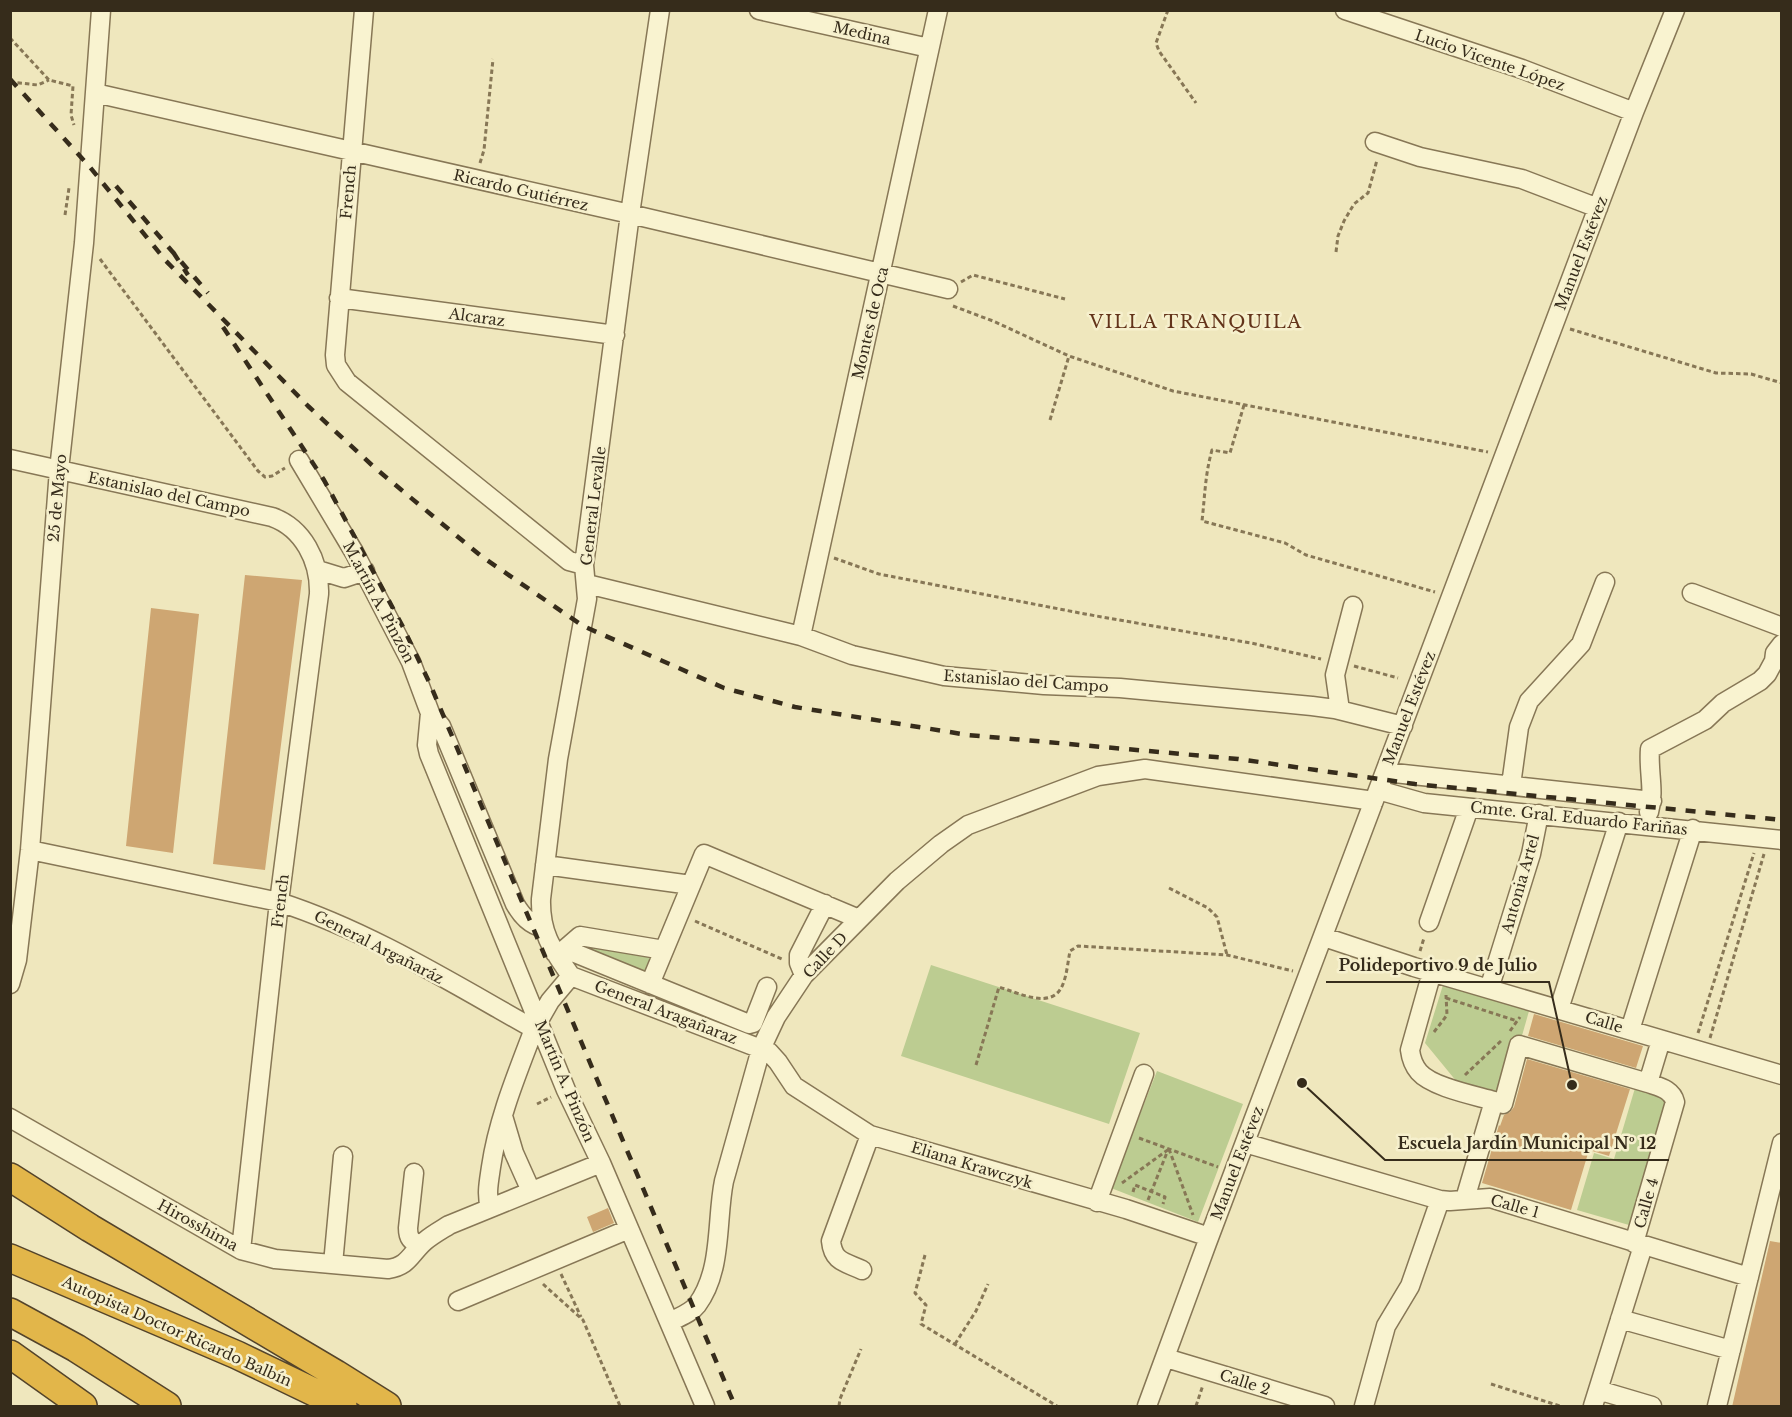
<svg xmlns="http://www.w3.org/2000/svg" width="1792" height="1417" font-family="'Libre Baskerville',serif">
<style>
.green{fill:#bccc91}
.building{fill:#cea672}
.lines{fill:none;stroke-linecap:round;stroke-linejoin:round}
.minor-casing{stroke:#877756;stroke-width:21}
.highway-casing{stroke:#54442b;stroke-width:30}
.path{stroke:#877756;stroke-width:3;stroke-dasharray:4.5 3;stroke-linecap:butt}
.minor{stroke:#f9f3d0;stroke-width:18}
.highway{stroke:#e2b64a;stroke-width:27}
.rail{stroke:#362c1b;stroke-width:4.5;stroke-dasharray:10 10;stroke-linecap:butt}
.labels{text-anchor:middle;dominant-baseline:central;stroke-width:5;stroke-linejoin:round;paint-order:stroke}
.street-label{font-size:15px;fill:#362c1b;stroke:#f6f0cd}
.quarter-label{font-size:18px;letter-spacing:1.5px;fill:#63341a;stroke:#f6f0cd}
.leader{fill:none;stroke:#362c1b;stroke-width:2}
.callout-dot{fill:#362c1b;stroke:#f6f0cd;stroke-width:2}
.callout-label{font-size:16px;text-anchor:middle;font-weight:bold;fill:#362c1b;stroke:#f6f0cd;stroke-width:5;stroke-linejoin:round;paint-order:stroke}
</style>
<rect width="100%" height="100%" fill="#efe7bd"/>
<path class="green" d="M586 943 655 956 647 978 577 947Z
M931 965 1140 1033 1109 1124 901 1056Z
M1443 985 1529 1011 1505 1096 1457 1082 1425 1043Z
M1157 1071 1243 1104 1198 1222 1111 1188Z
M1635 1088 1667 1097 1629 1225 1577 1210 1594 1153 1614 1159Z"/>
<path class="building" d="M245 575 302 580 265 870 213 864Z
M151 608 199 614 173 853 126 846Z
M1534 1014 1643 1046 1636 1068 1528 1036Z
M1527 1059 1630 1089 1609 1156 1589 1150 1571 1210 1482 1183 1499 1125 1500 1126 1504 1115 1510 1112 1514 1107Z
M608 1208 614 1223 593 1232 587 1217Z
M1770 1241 1782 1243V1407H1732Z"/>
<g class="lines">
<defs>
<path id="minor" d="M364 10 335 355 336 365 347 382 569 561 584 565
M759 10 929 48
M1345 10 1522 69 1634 112
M95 93 630 214 948 289
M1375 142 1420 157 1522 179 1598 208
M339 298 615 335
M10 459 272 517C303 528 320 561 319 594L279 902 241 1250
M299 460 354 552 411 662 430 713 427 745 429 754 566 1090 601 1163 705 1406
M318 570 344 578 365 571
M587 584 801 636 852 655 944 676 1044 685 1120 688 1312 706 1335 709 1403 726
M1692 593 1782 627
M801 636 938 10
M1340 710 1335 675 1353 606
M430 713 441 726 515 904C522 916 530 925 544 928
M1385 772 1652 801
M1511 785 1519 727 1529 701 1581 644 1605 582
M1378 790 1424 803 1782 840
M1649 812C1655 791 1648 771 1650 749L1705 720 1723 703 1760 681 1767 674 1774 661 1775 653 1782 644
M30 850 279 902C369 931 452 983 534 1029L550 1001 571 976
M545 865 691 885
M1429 922 1469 808
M1324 937 1414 967 1782 1075
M565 949 580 936 664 950
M555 953 565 949 749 1024 753 1023 767 987
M1432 972 1410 1050C1411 1058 1413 1065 1419 1072 1432 1087 1473 1095 1494 1101L1465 1199
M804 975 799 963V955L825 904
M571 976C552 949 540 933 541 899L558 759 587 599 584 565 630 214 660 10
M571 976 769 1052 778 1062 794 1086 870 1135 1126 1209 1209 1237
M10 984 17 960 30 850 59 470 84 243 101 10
M650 984 704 854 859 919
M1489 989 1531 854 1539 814
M1559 1009 1619 822
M1630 1030 1693 829
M1494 1101 1503 1104 1519 1045 1648 1083
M503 1116 514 1153 531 1191
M10 1118 241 1250 275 1259 388 1269C409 1266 410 1254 425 1241 432 1235 441 1230 449 1225L601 1163
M1245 1143 1440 1200 1450 1201 1490 1198 1749 1277
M414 1173 408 1228C408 1238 411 1241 420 1246
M1097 1202 1144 1074
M490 1208C486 1194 489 1181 491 1167 498 1119 517 1074 534 1029
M1634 1243 1675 1102C1672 1089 1659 1087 1648 1083L1661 1040
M333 1264 343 1156
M862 1270C845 1262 833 1262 831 1241L870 1135
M458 1301 629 1229
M1620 1319 1731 1350
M670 1322C679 1317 691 1313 697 1305 723 1270 716 1220 724 1181L761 1049 776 1017 804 975 897 881 941 844 968 825 1098 776 1145 769 1374 801
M1166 1358 1325 1406
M1598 1390 1652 1406
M1147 1406 1207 1243 1634 112 1675 10
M1364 1406 1386 1326 1410 1286 1440 1200
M1593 1406 1643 1246
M1717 1406 1782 1143"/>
<path id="highway" d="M10 1177 90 1228 336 1374 387 1406
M10 1258 237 1355 343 1406
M10 1312 76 1348 167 1406
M10 1354 83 1406"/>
</defs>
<use href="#minor" class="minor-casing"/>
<use href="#highway" class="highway-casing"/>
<path class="path" d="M1168 10 1156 43 1159 51 1196 103
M10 38 49 80 73 86 71 115 74 125
M10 82 38 85 49 80
M480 163 484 150 493 59
M65 215 69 188
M1336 252 1338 236 1344 221 1354 204 1368 193 1377 160
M100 259 258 471 265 477 272 476 285 468
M961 282 973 275 1065 299
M953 306 993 321 1069 356 1173 391 1488 452
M1570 329 1716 373 1751 374 1782 383
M1244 405 1230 453 1212 450C1205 475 1205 495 1202 521L1285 543 1306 555 1435 592
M1050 420 1069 356
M834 558 879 574 1085 614 1251 643 1321 659
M1354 666 1398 678
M1169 888 1208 908 1217 917 1227 955
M695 921 782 959
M1420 951 1424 938
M1446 998 1517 1021
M1510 1031 1520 1017
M1434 1032 1447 1015 1446 995
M1698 1033 1754 853
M1710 1038 1764 854
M976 1065 999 987C1019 993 1053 1011 1063 984 1067 974 1068 961 1070 951L1078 946 1227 955 1293 971
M1465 1075 1502 1040
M537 1104 551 1097
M1139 1138 1218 1167
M1169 1149 1193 1215
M1122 1183 1169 1149
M1133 1192 1135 1185 1165 1197 1163 1204
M1148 1200 1168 1150
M925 1255 915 1293 926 1305 921 1324 1057 1406
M561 1274 581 1317
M543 1284 583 1320 620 1406
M955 1344 976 1311 988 1284
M1491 1384 1560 1406
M839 1406 840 1399 861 1349
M1196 1406 1203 1385"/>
<use href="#minor" class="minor"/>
<use href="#highway" class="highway"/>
<path class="rail" d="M10 79 89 166 166 261 308 406 375 468 481 556 583 626 724 688 795 707 968 735 1238 759 1415 784 1782 820
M116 186 208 293
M173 252 188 275
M223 327 324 480 403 627 430 684 735 1406"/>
</g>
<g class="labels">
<g class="street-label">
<text transform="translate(862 33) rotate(13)">Medina</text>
<text transform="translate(1490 60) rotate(19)">Lucio Vicente López</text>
<text transform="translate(521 190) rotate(13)">Ricardo Gutiérrez</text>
<text transform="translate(348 192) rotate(-85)">French</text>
<text transform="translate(1581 253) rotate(-69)">Manuel Estévez</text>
<text transform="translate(477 317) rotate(8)">Alcaraz</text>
<text transform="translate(870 323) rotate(-77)">Montes de Oca</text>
<text transform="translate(169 494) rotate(12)">Estanislao del Campo</text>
<text transform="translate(57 498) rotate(-85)">25 de Mayo</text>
<text transform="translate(593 506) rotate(-83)">General Levalle</text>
<text transform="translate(379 602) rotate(62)">M.artín A. Pinzón</text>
<text transform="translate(1026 681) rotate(4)">Estanislao del Campo</text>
<text transform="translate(1409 708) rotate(-69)">Manuel Estévez</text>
<text transform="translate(1579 818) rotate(6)">Cmte. Gral. Eduardo Fariñas</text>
<text transform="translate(1520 884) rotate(-74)">Antonia Artel</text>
<text transform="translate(280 901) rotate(-83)">French</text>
<text transform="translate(379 947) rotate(27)">General Argañaráz</text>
<text transform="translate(825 955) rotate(-47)">Calle D</text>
<text transform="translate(666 1012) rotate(21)">General Aragañaraz</text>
<text transform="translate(1604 1022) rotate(17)">Calle</text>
<text transform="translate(565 1081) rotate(67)">Martín A. Pinzón</text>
<text transform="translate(1237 1163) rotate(-69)">Manuel Estévez</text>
<text transform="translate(972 1165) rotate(17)">Eliana Krawczyk</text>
<text transform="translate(1646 1203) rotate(-74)">Calle 4</text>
<text transform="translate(1515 1206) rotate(16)">Calle 1</text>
<text transform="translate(198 1225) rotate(29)">Hirosshima</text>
<text transform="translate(177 1331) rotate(24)">Autopista Doctor Ricardo Balbín</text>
<text transform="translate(1245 1382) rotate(18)">Calle 2</text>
</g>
<g class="quarter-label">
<text x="1196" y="322">VILLA TRANQUILA</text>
</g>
</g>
<path class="leader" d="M1572 1085L1549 982H1326M1302 1083L1385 1160H1669"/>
<g class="callout-dot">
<circle cx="1572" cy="1085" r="6"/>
<circle cx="1302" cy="1083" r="6"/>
</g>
<g class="callout-label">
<text x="1438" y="971">Polideportivo 9 de Julio</text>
<text x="1527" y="1149">Escuela Jardín Municipal Nº 12</text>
</g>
<rect width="1792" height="1417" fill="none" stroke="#362c1b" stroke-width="24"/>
</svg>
